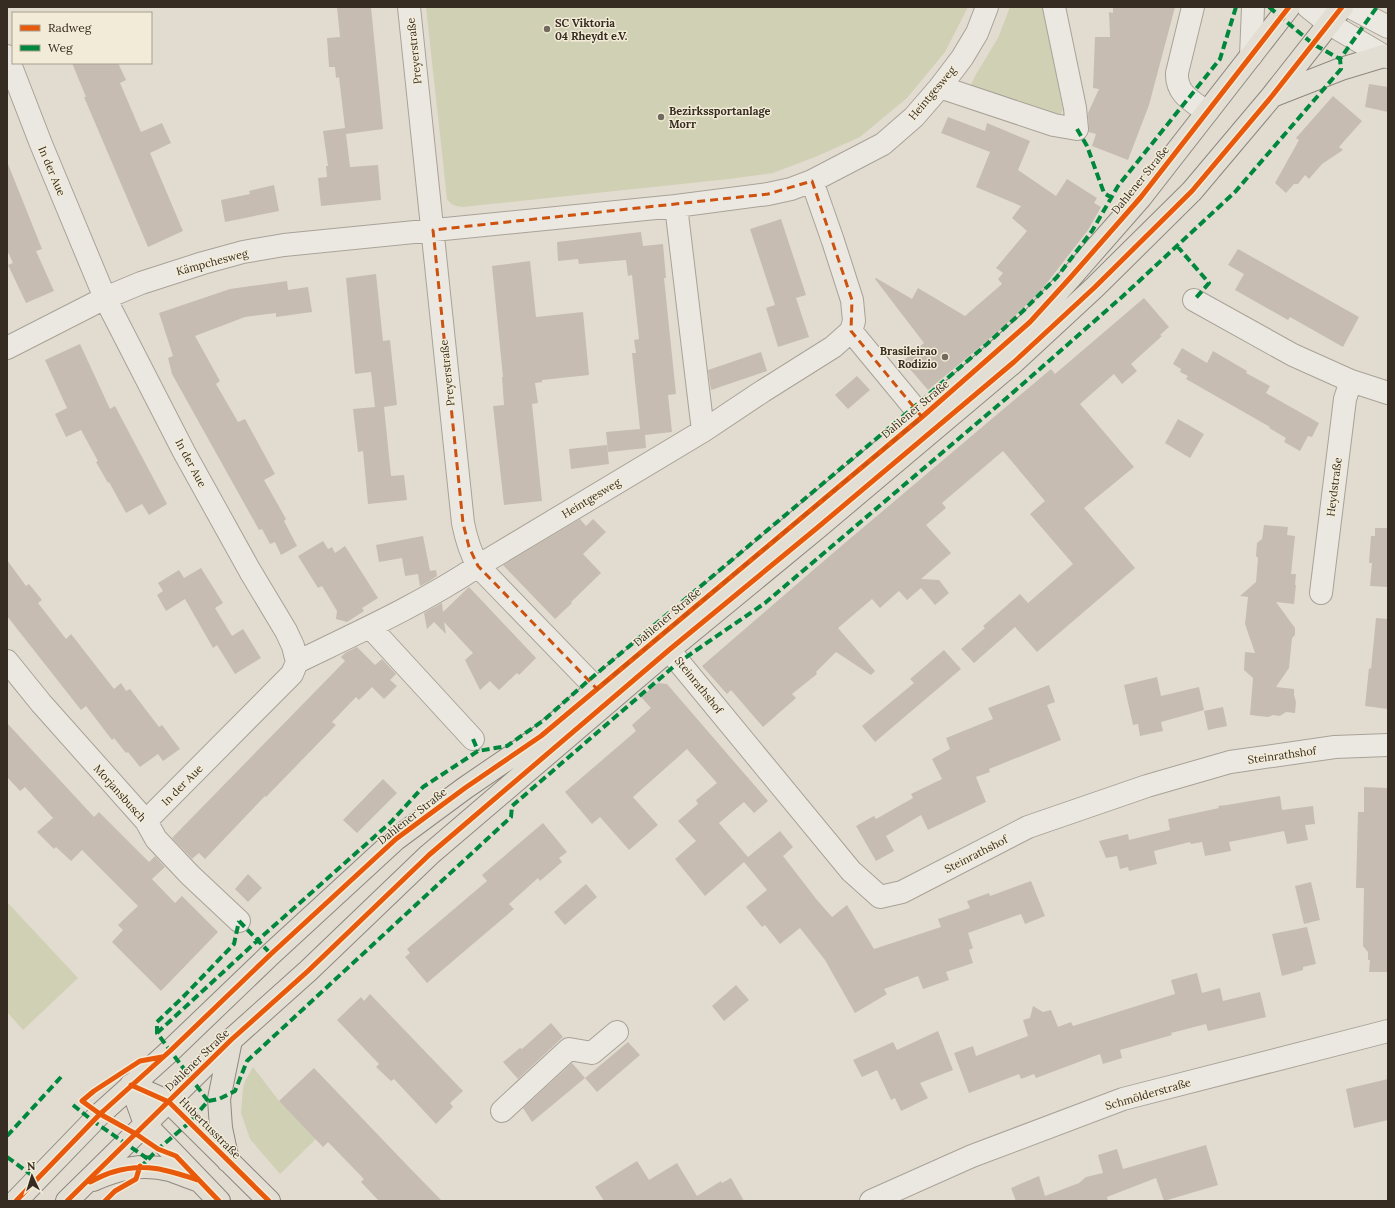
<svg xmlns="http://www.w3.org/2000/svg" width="1395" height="1208" font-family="Lora,serif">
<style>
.green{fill:#d0d0b4}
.building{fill:#c6bcb1}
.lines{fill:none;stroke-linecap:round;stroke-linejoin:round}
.minor-casing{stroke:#a8a298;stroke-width:24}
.major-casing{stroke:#8e887f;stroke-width:24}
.minor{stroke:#ebe8e1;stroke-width:22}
.major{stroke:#e3ded3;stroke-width:22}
.quiet{stroke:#00873e;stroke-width:4;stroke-dasharray:8 4;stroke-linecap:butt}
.cycleway-casing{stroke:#f2ebd7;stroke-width:8}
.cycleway{stroke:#e8590c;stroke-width:5}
.marked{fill:none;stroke:#cd520f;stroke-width:3;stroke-dasharray:8 5;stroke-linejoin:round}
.poi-dot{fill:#726a5e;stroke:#f2ebd7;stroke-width:1.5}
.labels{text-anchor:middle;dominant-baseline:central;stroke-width:3;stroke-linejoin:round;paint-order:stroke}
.poi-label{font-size:11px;font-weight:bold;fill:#362c21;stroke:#f2ebd7;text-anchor:start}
.street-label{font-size:11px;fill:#362c21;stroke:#f2ebd7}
</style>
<rect width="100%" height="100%" fill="#e2dcd0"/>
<path class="green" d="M426 7H968L945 52 907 98 860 137 815 157 773 173 729 179 462 207C455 206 451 205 447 199Z
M1010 7H1044L1063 110 1060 115 1045 117 969 89 975 76 998 38Z
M7 902 78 978 23 1030 7 1012Z
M253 1067 279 1101 316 1139 280 1174 250 1139 241 1113 243 1088 245 1081Z"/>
<path class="building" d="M337 7H371L383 129 346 134 350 167 378 165 381 200 321 206 318 178 327 177 326 166H328L323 131 345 128 339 77 336 78 335 67H329L327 38 340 37Z
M1113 7H1175L1149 105 1128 160 1092 146 1096 134 1089 132 1088 113 1099 89 1093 88 1095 37H1110L1109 12 1113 13Z
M72 63H118L126 80 120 83 141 132 162 123 171 143 150 153 183 231 148 247 84 97H86Z
M1369 84 1388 87V112L1365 107Z
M1333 96 1362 121 1339 147 1343 150 1322 164 1309 179 1305 175 1298 184H1294L1286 193 1275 183 1299 140 1296 138Z
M948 117 985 131 987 123 1030 141 1018 170 1056 196 1067 179 1097 198 1094 203 1101 207 1088 230 1040 292 998 332 928 390 903 361 924 343 875 279 876 278 912 299 918 288 965 316 1002 284 998 279 1003 273 996 268 1027 231 1012 218 1021 206 976 187 990 152 941 133Z
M8 164 42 249 36 251 54 291 26 303 8 265 13 263 7 250Z
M274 185 279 211 225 222 221 200 250 194 249 191Z
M781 219 806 295 796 298 809 337 778 347 766 308 775 305 750 229Z
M641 232 643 246 663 244 666 278H664L676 394 668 395 672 432 645 435 646 448 608 452 606 432 640 429 632 353H636L634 340 639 339 632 275 628 276 626 260 579 264 578 259 558 261 557 242Z
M1238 249 1359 317 1343 347 1290 317 1288 320 1235 290 1244 274 1228 265Z
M530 261 536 317 583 312 589 375 542 380V382L535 383 538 403 532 404 542 501 504 505 493 406 504 405 502 377H503L492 266Z
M376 274 383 341 390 340 397 405 384 407 391 476 404 475 407 500 368 504 363 451 358 452 353 409 375 407 371 372 355 374 346 278Z
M287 281 288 290 308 287 312 312 276 317V313L245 317 195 336 220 381 216 384 238 422 245 419 275 474 264 480 286 519 284 521 297 546 281 555 275 542 270 544 262 529 259 530 172 374 168 358 173 356 159 313 230 289Z
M1144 298 1169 327 1160 335 1162 336 1131 364 1137 371 1122 384 1114 374 1080 404 1134 467 1084 508 1135 568 1037 652 1015 627 974 663 961 649 985 628 983 626 1020 594 1028 603 1073 564 1030 514 1045 501 1003 451 942 503 946 508 926 525 951 553 921 579 939 580 949 593 935 605 921 588 907 600 899 591 880 608 872 599 838 628 875 671 871 675 836 652 816 672 817 674 792 694 796 698 763 727 731 690 727 694 702 666 833 553 1051 369 1055 374Z
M80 344 110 409 115 406 167 504 149 515 142 504 126 513 109 482 108 483 96 462 98 461 81 430 66 437 55 414 67 408 45 360Z
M1182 348 1207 363 1213 351 1247 371 1246 373 1270 386 1266 393 1319 423 1312 437 1308 436 1300 451 1284 442 1286 438 1269 428 1270 427 1186 379 1188 376 1180 372 1181 369 1173 364Z
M761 352 767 371 711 390 708 370Z
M857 376 870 390 848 409 835 395Z
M1178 419 1204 434 1190 458 1165 443Z
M607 445 609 464 571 469 569 449Z
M580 519 586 526 593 519 606 532 583 554 601 573 571 602 572 603 555 619 503 565Z
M1264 525 1288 527 1287 535 1295 536 1291 574H1296L1295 585H1296L1294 604 1276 602 1295 628V635L1292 638 1289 668 1276 687 1294 689V695L1296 702 1295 713 1286 712 1280 716 1273 715 1268 717 1250 715 1253 678 1244 670 1245 652 1255 653 1245 624 1248 597 1240 596 1256 582 1258 558 1256 556 1257 543 1262 539Z
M1375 528H1388V587L1370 586 1372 563H1369L1371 536H1375Z
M423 536 430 571 436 570 437 576 428 582 420 586 418 574 405 576 402 558 379 562 376 545Z
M323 541 328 549 332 547 335 553 345 546 378 598 362 608 364 611 347 622 336 619 337 611 322 586 318 588 298 556Z
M7 560 26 586 29 584 42 600 38 603 66 639 71 634 114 689 121 683 126 691 130 689 159 727 162 725 180 749 163 761 158 754 140 767 128 752 126 753 114 738 112 740 86 706 81 710 7 616Z
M201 568 223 603 215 608 232 636 243 629 261 658 235 674 217 645 213 648 185 599 166 611 157 595 163 591 158 583 179 570 184 578Z
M469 587 536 658 519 675 517 673 499 690 490 681 480 690 465 660 473 653 444 622 446 634 434 622 427 629 424 613 442 603 443 612Z
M1376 618 1388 619V709L1365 706 1369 668 1371 669Z
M357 647 375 665 382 659 396 674 390 680 397 686 384 699 372 687 359 700 356 697 332 722 336 725 266 797 265 796 205 859 199 853 192 859 172 838 345 661 341 657 345 653Z
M944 650 961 669 875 742 862 726 914 683 910 679Z
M1157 677 1161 696 1199 687 1204 710 1161 722 1163 731 1140 736 1138 724 1133 725 1124 685Z
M658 683 667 684 768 801 754 813 744 802 719 823 748 857 780 831 793 847 783 856 817 900 832 917 847 905 874 949 941 927 938 919 970 908 967 901 989 893 990 896 1031 881 1045 916 1025 924 1021 914 968 933 973 948 969 950 973 963 946 972 949 980 923 989 918 976 884 989 887 994 855 1013 825 960 800 928 780 944 765 925 762 927 746 907 767 890 744 862 705 896 675 859 696 841 678 821 698 804 696 800 717 783 687 749 633 797 658 825 629 850 600 817 592 824 565 792 636 731 632 725 651 708 641 697Z
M1049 685 1055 702 1047 705 1061 740 989 769 990 772 976 777 986 802 928 830 921 815 886 836 894 851 876 861 856 826 874 816 876 819 913 798 911 794 942 779 932 759 950 749 946 738 993 719 988 708Z
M1223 707 1227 726 1208 730 1204 711Z
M7 723 94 817 99 812 149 862 155 856 165 867 152 879 175 903 182 896 218 932 161 991 112 942 123 930 118 925 138 906 82 850 71 861 56 847 54 849 37 832 53 818 25 787 20 791 7 777Z
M383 779 397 793 357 833 343 820Z
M1364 787 1388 788V972H1369L1370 960H1368V952L1363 946 1364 888H1356L1358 812H1364Z
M1280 796 1282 810 1313 806 1315 824 1305 825 1308 840 1287 844 1284 831 1229 842 1231 851 1205 856 1202 842 1191 844 1190 842 1154 851 1157 864 1129 871 1128 867 1120 869 1117 856 1106 858 1099 841 1128 834 1129 840 1170 830 1168 819 1219 808 1218 806 1227 805Z
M543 823 567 852 559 858 562 862 540 881 538 878 509 904 514 909 427 983 405 957 410 953 407 949 487 881 482 875Z
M248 874 262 888 248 902 235 889Z
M1311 882 1320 920 1304 924 1295 886Z
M586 884 597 897 565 925 554 912Z
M1307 927 1316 964 1303 967V970L1282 976 1272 934Z
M1197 973 1202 993 1220 988 1223 1001 1260 992 1266 1017 1208 1031 1206 1024 1171 1033 1172 1035 1120 1050 1122 1058 1103 1064 1100 1054 1036 1078 1034 1074 1021 1079 1019 1074 969 1093 954 1053 973 1046 976 1056 1028 1036 1023 1020 1030 1018 1033 1006 1043 1012 1051 1010 1058 1027 1071 1022 1073 1026 1175 994 1171 980Z
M736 985 749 1000 724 1021 712 1006Z
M370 994 463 1091 450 1103 453 1107 436 1124 394 1079 391 1081 376 1067 379 1064 337 1020 361 997 364 1001Z
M551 1023 563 1037 518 1079 503 1062 520 1048 522 1049Z
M938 1031 953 1070 920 1083 928 1098 901 1111 895 1098 891 1100 877 1070 862 1077 853 1060 893 1042 897 1050Z
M628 1042 640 1055 597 1092 585 1078Z
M572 1063 585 1078 532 1122 523 1108Z
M314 1068 404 1162 442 1201H379L361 1182 364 1179 328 1142 323 1147 279 1101Z
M1388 1079V1120L1354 1128 1346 1089Z
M1206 1145 1218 1185 1164 1201 1156 1178 1107 1197 1108 1201H1016L1011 1188 1039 1176 1045 1196 1079 1183 1086 1177 1103 1173 1098 1155 1117 1149 1123 1169Z
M637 1161 649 1180 677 1163 697 1196 721 1181 722 1183 731 1178 744 1201H604L595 1187Z"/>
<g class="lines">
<defs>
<path id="minor" d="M409 7 463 523C466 538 470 552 478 566L597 689
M1193 7 1177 73C1176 94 1192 101 1207 112
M1308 7 1328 23 1384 56 1388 57
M1350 7 1388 27
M7 56 41 144 105 298 184 452 250 571 286 631 293 646 297 662 292 674 146 821
M1251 56 1253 7
M940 87 1054 125 1077 129 1075 108 1054 7
M676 206 703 431
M1194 300 1293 355 1351 381 1388 393
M851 331 922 417
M7 348 105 298 141 283 203 263 243 252 284 245 676 206 768 194 791 189 812 181 883 144 914 117 940 87 962 58 977 33 987 7
M1321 593 1345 399 1351 381
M370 627 473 739
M669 650 851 871 880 897 902 892 1028 827 1147 786 1230 762 1335 747 1388 745
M7 661 41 703 146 821 156 839 190 875 239 921
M297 662C359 632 421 604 478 566L703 431 763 391 833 347 851 331 854 321 852 300 833 241 812 181
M502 1111 569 1049 592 1053 617 1032
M871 1201 972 1156 1123 1099 1388 1031"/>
<path id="major" d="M1272 96 1341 69 1384 56
M131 1085 169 1102 269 1201
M131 1085 145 1124 219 1201
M228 1161 221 1128 219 1099 231 1040
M93 1180C118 1169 142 1163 170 1170 179 1173 188 1177 197 1180
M16 1201 100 1114 170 1051 271 954 396 839 465 788 541 736 922 417 1030 322 1070 278 1141 197 1289 7
M67 1201 231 1040 308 971 429 855 669 650 817 528 1014 362 1095 287 1192 191 1272 96 1342 7"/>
</defs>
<use href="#minor" class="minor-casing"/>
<use href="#major" class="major-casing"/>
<use href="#minor" class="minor"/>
<use href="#major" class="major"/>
<path class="quiet" d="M1269 7 1313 44 1340 59
M1077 129 1087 146 1104 193 1112 198
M1177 246 1209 283 1194 300
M473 739 478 751
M239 921 271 954
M157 1033 258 940 391 822 423 787 478 751 507 746 544 720 589 680 914 407 987 344 1023 311 1057 277 1092 231 1118 186 1220 59 1236 7
M208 1101 157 1033V1022L183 997 234 944 239 921
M73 1105 93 1121 148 1159
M7 1136 61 1077
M7 1157 37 1179
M140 1168 158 1149 189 1123 208 1101 219 1099 235 1091 247 1061 511 817 512 806 679 662 765 603 1009 396 1123 296 1235 192 1341 69 1340 59 1377 7"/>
<defs>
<path id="cycleway" d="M162 1057 140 1061 94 1091 82 1101 100 1114 136 1134 158 1149 176 1156 219 1201
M131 1085 169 1102 269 1201
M90 1182C98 1178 105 1174 113 1172 145 1162 168 1170 198 1180
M16 1201 100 1114 170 1051 271 954 396 839 465 788 541 736 922 417 1030 322 1070 278 1141 197 1289 7
M67 1201 231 1040 308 971 429 855 669 650 817 528 1014 362 1095 287 1192 191 1272 96 1342 7
M105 1201 115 1191 136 1179 140 1166"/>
</defs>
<use href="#cycleway" class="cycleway-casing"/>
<use href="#cycleway" class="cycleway"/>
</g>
<path class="marked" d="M812 181 852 300 851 331 922 417 597 689 478 566 469 547 463 523 433 230 768 194Z"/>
<g class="poi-dot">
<circle cx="547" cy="29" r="4"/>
<circle cx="661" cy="117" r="4"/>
<circle cx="945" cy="357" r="4"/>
</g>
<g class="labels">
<g class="poi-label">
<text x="555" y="23">SC Viktoria<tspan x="555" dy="13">04 Rheydt e.V.</tspan></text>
<text x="669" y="111">Bezirkssportanlage<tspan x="669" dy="13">Morr</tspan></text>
<text x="937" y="351" text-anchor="end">Brasileirao<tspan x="937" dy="13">Rodizio</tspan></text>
</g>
<g class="street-label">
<text transform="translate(414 51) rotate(-96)">Preyerstraße</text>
<text transform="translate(932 93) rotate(-50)">Heintgesweg</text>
<text transform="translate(52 171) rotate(67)">In der Aue</text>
<text transform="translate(1140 180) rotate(-51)">Dahlener Straße</text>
<text transform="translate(212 262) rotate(-15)">Kämpchesweg</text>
<text transform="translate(447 373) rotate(-96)">Preyerstraße</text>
<text transform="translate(915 409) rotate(-40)">Dahlener Straße</text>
<text transform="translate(191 463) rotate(62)">In der Aue</text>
<text transform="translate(1334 487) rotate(-83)">Heydstraße</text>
<text transform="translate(591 498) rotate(-31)">Heintgesweg</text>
<text transform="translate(667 617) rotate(-40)">Dahlener Straße</text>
<text transform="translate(699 685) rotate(51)">Steinrathshof</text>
<text transform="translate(1282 755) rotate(-8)">Steinrathshof</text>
<text transform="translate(182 785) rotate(-45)">In der Aue</text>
<text transform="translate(120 793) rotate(48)">Morjansbusch</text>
<text transform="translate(412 816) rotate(-38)">Dahlener Straße</text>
<text transform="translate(976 854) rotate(-27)">Steinrathshof</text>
<text transform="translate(197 1060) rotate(-44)">Dahlener Straße</text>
<text transform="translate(1148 1094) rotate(-16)">Schmölderstraße</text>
<text transform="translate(210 1128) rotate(45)">Hubertusstraße</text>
</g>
</g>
<rect width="1395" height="1208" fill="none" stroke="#362c21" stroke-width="16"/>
<rect x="12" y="12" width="140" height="52" fill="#f2ebd7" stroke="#a79f8e"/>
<rect x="20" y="25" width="20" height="6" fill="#e8590c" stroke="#a79f8e"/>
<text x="48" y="32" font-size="12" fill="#362c21">Radweg</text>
<rect x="20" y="45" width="20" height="6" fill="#00873e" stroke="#a79f8e"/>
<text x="48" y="52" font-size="12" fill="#362c21">Weg</text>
<g transform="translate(32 1176) rotate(356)" stroke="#f2ebd7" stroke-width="3" paint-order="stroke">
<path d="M0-3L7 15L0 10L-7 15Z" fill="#362c21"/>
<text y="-6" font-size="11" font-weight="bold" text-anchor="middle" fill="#362c21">N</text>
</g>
</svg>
